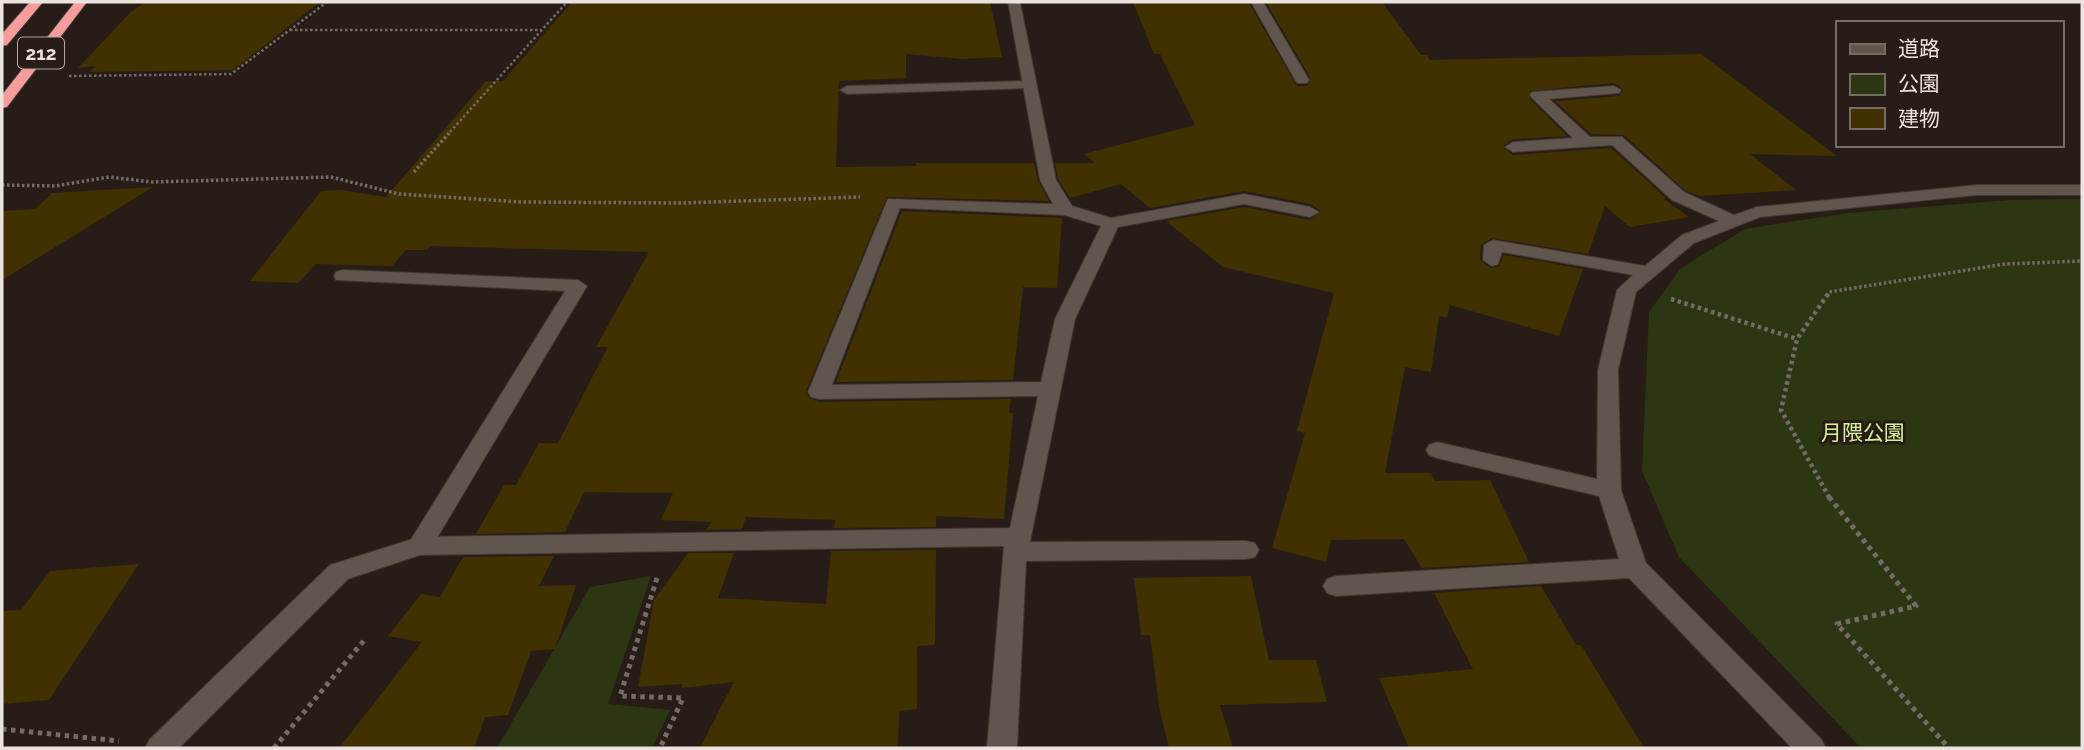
<svg xmlns="http://www.w3.org/2000/svg" width="2084" height="750" font-family="Raleway,'Noto Sans JP',sans-serif">
<style>
.green{fill:#2c3613}
.building{fill:#423100}
.lines{fill:none;stroke-linecap:round;stroke-linejoin:round}
.lane-casing{stroke:#3f3733;stroke-width:2}
.street-casing{stroke:#3f3733;stroke-width:2}
.highway-casing{stroke:#3f3733;stroke-width:2}
.path-far3{stroke:#746b66;stroke-width:2.5;stroke-dasharray:2.5 2.5;stroke-linecap:butt}
.path-far2{stroke:#746b66;stroke-width:3.5;stroke-dasharray:2.5 2.5;stroke-linecap:butt}
.path-far1{stroke:#746b66;stroke-width:4.5;stroke-dasharray:3.5 3.5;stroke-linecap:butt}
.path{stroke:#746b66;stroke-width:5;stroke-dasharray:4.5 4.5;stroke-linecap:butt}
.lane{fill:#61564e;fill-rule:evenodd}
.street{fill:#61564e;fill-rule:evenodd}
.highway{fill:#f59c9c;fill-rule:evenodd}
.labels{text-anchor:middle;dominant-baseline:central;stroke-width:6;stroke-linejoin:round;paint-order:stroke}
.shield{fill:#271d16;stroke:#b0a8a3;stroke-width:2}
.shield-label{font-size:19px;font-weight:bold;fill:#eae3df}
.park-label{font-size:21px;fill:#d6f19b;stroke:#271d16}
</style>
<rect width="100%" height="100%" fill="#271d16"/>
<path class="green" d="M2082 199V748H1861L1679 557 1642 471 1649 312 1681 268 1745 229 1848 213 2010 200Z
M651 576 608 704 670 710 652 748H497L590 587Z"/>
<path class="building" d="M145 2H320L233 70 90 72 96 66 78 68 130 13Z
M572 2H990L1002 57 962 59 906 54V78L839 81 836 167 916 166V163H1034L1038 181 1049 201 887 197 806 391 809 398 819 402 1011 399 1009 413H1013L1004 519 936 516V527L834 528 835 520 746 517 742 529 706 530 712 522 661 520 673 493 584 492 565 532 476 534 504 485H516L539 443H558L608 347H596L649 252 430 246 427 250H406L392 266 316 264 298 283 250 281 321 191 342 190 386 197 486 81H503Z
M1133 2H1248L1297 86H1307L1311 79 1266 2H1382L1421 55H1427L1430 60 1701 54 1837 156 1750 154 1796 190 1699 196 1685 190 1624 135 1591 134 1555 101 1619 96 1623 91 1622 88 1614 83 1530 91V99L1567 136 1513 139 1504 145V149L1513 155 1611 148 1666 198 1664 199 1689 217 1630 227 1605 206 1588 254 1492 238 1481 245 1480 260 1491 268 1499 266 1504 255 1583 269 1559 336 1450 305 1447 317 1439 316 1431 372 1405 367 1385 473H1431L1435 481 1490 480 1529 562 1422 568 1404 539 1331 540 1326 562 1272 548 1305 433 1297 431 1334 293 1223 267 1166 221 1244 207 1309 220 1321 211 1311 204 1244 191 1150 208 1121 184 1070 198 1058 179 1055 163H1095L1084 154 1195 125 1160 54H1154Z
M153 187 2 280V211L35 209 52 193Z
M902 211 1062 218 1057 288 1023 287 1013 380 836 382Z
M936 550 935 645 917 646V709L899 711 898 748H700L734 682 682 688V684L638 687 654 600 688 553H734L718 598 826 604 831 551Z
M554 556 539 586 576 585 555 649 531 651 508 715 485 717 474 748H339L422 642 388 636 421 594 440 597 463 557Z
M139 564 49 700 2 704V611L21 610 50 571Z
M1251 576 1269 660H1316L1327 702 1220 705 1233 748H1169L1159 706 1150 635H1141L1134 578Z
M1541 586 1576 645H1581L1644 748H1409L1379 678 1473 669 1434 593Z"/>
<g class="lines">
<defs>
<path id="lane" d="M1251 2H1263L1309 80 1307 83H1297Z
M1028 81 1035 85 1033 88 847 94 840 90 847 86Z
M343 270 578 280 587 286 428 553 419 555 410 553 407 546 565 291 336 280 334 276 336 272Z"/>
<path id="street" d="M1008 2H1020L1056 180 1072 206 1111 218 1244 194 1310 207 1319 212 1310 217 1244 204 1118 227 1075 319 1030 542 1246 541 1255 543 1259 550 1255 557 1246 559 1026 561 1017 748H987L1004 546 420 555 348 579 179 748H145L150 739 330 565 419 537 1010 528 1038 396 819 399 811 397 808 392 888 199 1053 204 1040 180ZM900 208 1064 215 1101 226 1055 319 1041 382 832 385Z
M1614 86 1621 90 1619 93 1549 99 1590 137H1622L1684 192 1734 215 1757 207 1977 185H2082V195H1977L1760 217 1694 243 1636 292 1618 370 1621 490 1646 563 1821 739 1826 748H1792L1629 578 1336 596 1327 593 1323 586 1327 579 1336 576 1619 559 1599 496 1437 458 1429 455 1426 450 1429 445 1437 442 1597 479 1598 370 1617 290 1633 275 1502 252 1498 264 1492 266 1483 260 1484 245 1493 240 1645 266 1682 235 1719 221 1672 200 1612 145 1513 152 1505 147 1513 142 1573 138 1532 98 1530 95 1532 92Z"/>
<path id="highway" d="M30 2H43L7 45 2 46V34Z
M75 2H87L7 107 2 108V95Z"/>
</defs>
<use href="#lane" class="lane-casing"/>
<use href="#street" class="street-casing"/>
<use href="#highway" class="highway-casing"/>
<path class="path-far3" d="M290 30H541
M69 76 231 74 327 2
M450 132 567 2"/>
<path class="path-far2" d="M414 172 451 131
M2 185 55 186 109 177 152 182 331 177 399 194 521 202 680 203 860 197
M1827 296 1829 292 2005 264 2082 261"/>
<path class="path-far1" d="M1828 294 1797 339 1781 410 1830 499
M1671 299 1797 339"/>
<path class="path" d="M1829 497 1916 606 1837 624 1949 748
M657 578 620 696 683 698 660 748
M2 729 119 741
M274 748 366 638"/>
<use href="#lane" class="lane"/>
<use href="#street" class="street"/>
<use href="#highway" class="highway"/>
</g>
<g class="labels">
<rect class="shield" x="18" y="37.5" width="46" height="31" rx="5"/>
<g class="shield-label">
<text x="41" y="53">212</text>
</g>
<g class="park-label">
<text x="1863" y="432">月隈公園</text>
</g>
</g>
<rect width="2084" height="750" fill="none" stroke="#eae3df" stroke-width="7"/>
<rect x="1836" y="21" width="228" height="126" fill="#271d16" stroke="#756c66" stroke-width="2"/>
<rect x="1850" y="44" width="35" height="10" fill="#61564e" stroke="#756c66" stroke-width="2"/>
<text x="1898" y="56" font-size="21" fill="#eae3df">道路</text>
<rect x="1850" y="74" width="35" height="21" fill="#2c3613" stroke="#756c66" stroke-width="2"/>
<text x="1898" y="91" font-size="21" fill="#eae3df">公園</text>
<rect x="1850" y="108" width="35" height="21" fill="#423100" stroke="#756c66" stroke-width="2"/>
<text x="1898" y="126" font-size="21" fill="#eae3df">建物</text>
</svg>
